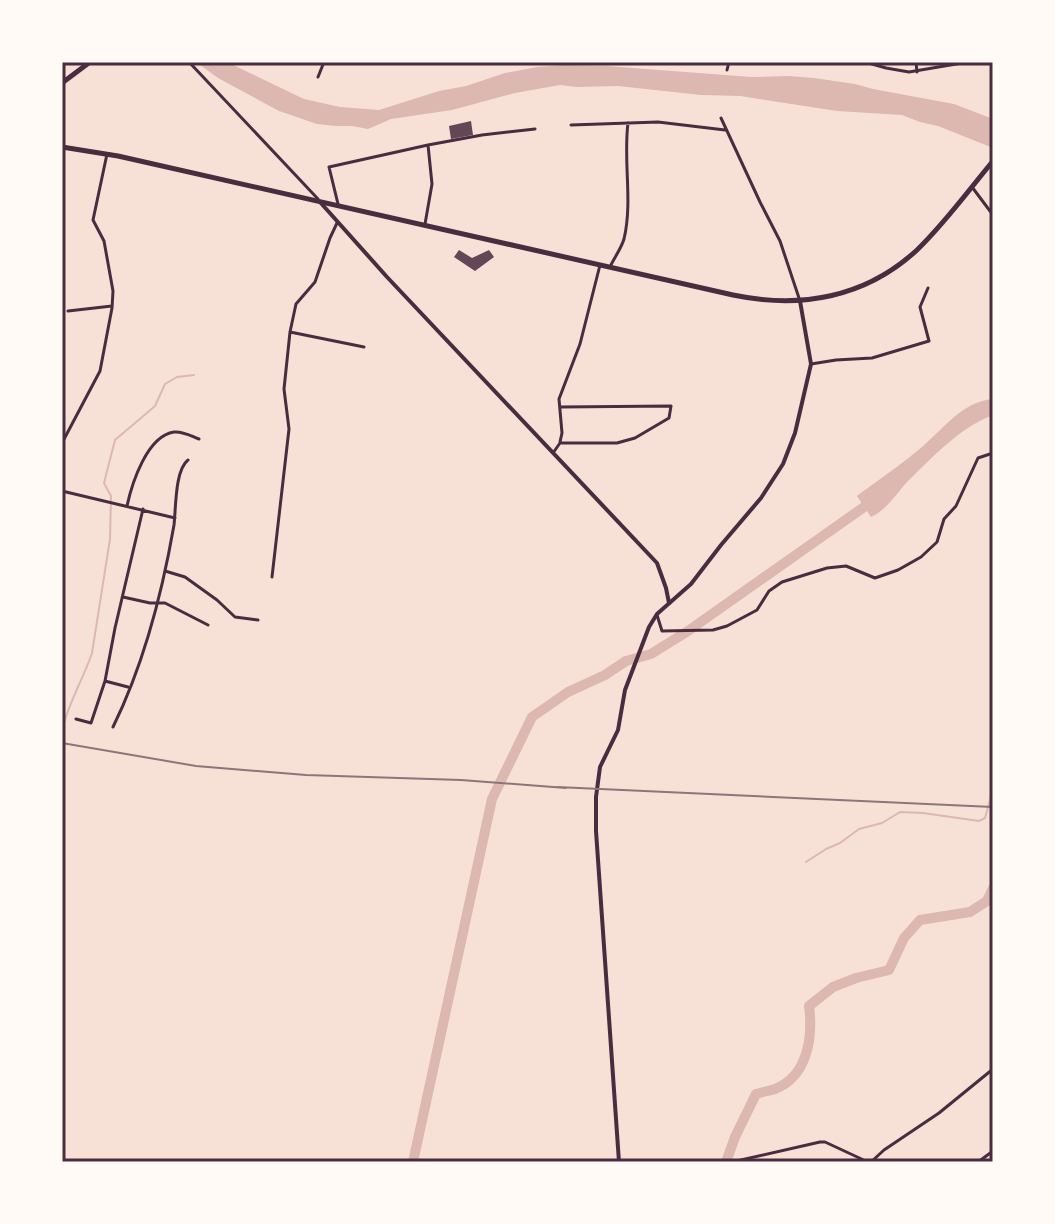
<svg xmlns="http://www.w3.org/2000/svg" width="1055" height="1224" font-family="'DejaVu Sans',sans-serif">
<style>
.water{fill:#dcb8b0}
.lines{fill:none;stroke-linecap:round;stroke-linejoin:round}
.stream{stroke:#dcb8b0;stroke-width:2}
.river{stroke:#dcb8b0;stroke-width:10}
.building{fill:#644757}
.minor{stroke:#4a2c40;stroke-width:3}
.tertiary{stroke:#4a2c40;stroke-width:4}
.secondary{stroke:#4a2c40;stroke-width:4}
.primary{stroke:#4a2c40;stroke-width:5}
.trunk{stroke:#4a2c40;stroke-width:5}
.rail{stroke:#8f747c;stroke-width:2}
.neatline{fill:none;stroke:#4a2c40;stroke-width:3}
</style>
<rect width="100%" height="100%" fill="#f7e1d7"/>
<path class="water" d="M196 62H227L304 99 340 107 379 110 439 91 466 86 505 73 537 67 565 65 607 66 751 77 789 76 814 78 855 84 873 89 954 104 993 119V148L938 126 920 122 902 115 837 111 740 96 701 95 618 86 577 87 560 85 515 93 452 110 391 119 368 129 352 126H336L317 124 279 111 218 78Z
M993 399V415C961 427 936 454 912 477 898 490 889 509 871 517L857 496C878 480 901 465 922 447 943 429 963 401 993 399Z"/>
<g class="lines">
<path class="stream" d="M62 731C68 703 83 680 92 653L110 539 111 496 104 483 115 440 155 406 165 384 177 377 194 375
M806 862 826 849 840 843 859 829 882 823 900 812 923 813 979 821 985 818 993 789"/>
<path class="river" d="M413 1162 492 799 532 717 568 692 605 675 626 661 651 654 688 631 874 500
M726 1162 735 1137 756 1094C762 1092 769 1091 775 1089 808 1076 813 1037 809 1006L833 987 856 978 889 970 904 938 920 920 970 912 987 901 993 888"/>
</g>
<path class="building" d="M471 121 473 135 451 139 449 126Z
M459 250 472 258 489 250 494 257 475 271 454 257Z"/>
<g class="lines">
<path class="minor" d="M189 62 318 199
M865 62 886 68 909 72 968 62
M916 62 917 72
M727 70 729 62
M318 77 324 62
M721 118 760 202 780 241 800 301
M571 125 658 122 725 130
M972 187 993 215
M338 204 329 167 428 145 482 135 535 129
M425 224 432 184 428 145
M610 267C614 258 621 249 624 239 633 201 623 161 628 123
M68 311 112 306
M290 332 364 347
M811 364 836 360 872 358 929 341 920 307 928 288
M560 442 562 433 559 399 580 344 600 265
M62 443 100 371 112 308 113 291 104 241 93 220 107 154
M553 453 560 443H617L635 438 669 418 671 406 560 407
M62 491 175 518
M127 506C132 483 147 436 174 432 183 431 191 436 199 439
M165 571 185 577 217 600 235 617 258 620
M272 577 289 429 284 389 290 332 296 304 315 282 330 238 337 223
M123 597 150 603H165L208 625
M657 615 662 631 713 630 727 626 757 610 769 591 782 582 827 568 846 566 875 578 898 570 921 557 937 542 944 519 956 506 978 458 993 453
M105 681 128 687
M76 719 91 723 105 681 115 628 143 509
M113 727C144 664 162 594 174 525 176 507 175 470 188 460
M732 1162 820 1142H825L868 1162
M871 1162 884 1150 939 1113 993 1069
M978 1162 993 1151"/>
<path class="tertiary" d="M320 202 387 277 657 563 666 588 669 603"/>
<path class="secondary" d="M619 1162 596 831V797L600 767 618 730 625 690 649 627 657 614 691 584 721 545 761 498 783 464 795 433 811 364 800 301"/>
<path class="primary" d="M62 83 90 62"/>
<path class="trunk" d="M62 147 118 156 733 295C800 309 865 298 917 250 945 223 968 191 993 161"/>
<path class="rail" d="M62 743 196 766 306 775 461 780 566 788
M557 787 993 807"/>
</g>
<rect width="1055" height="1224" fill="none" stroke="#fffaf5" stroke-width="128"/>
<rect x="64" y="64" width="927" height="1096" class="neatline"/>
</svg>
